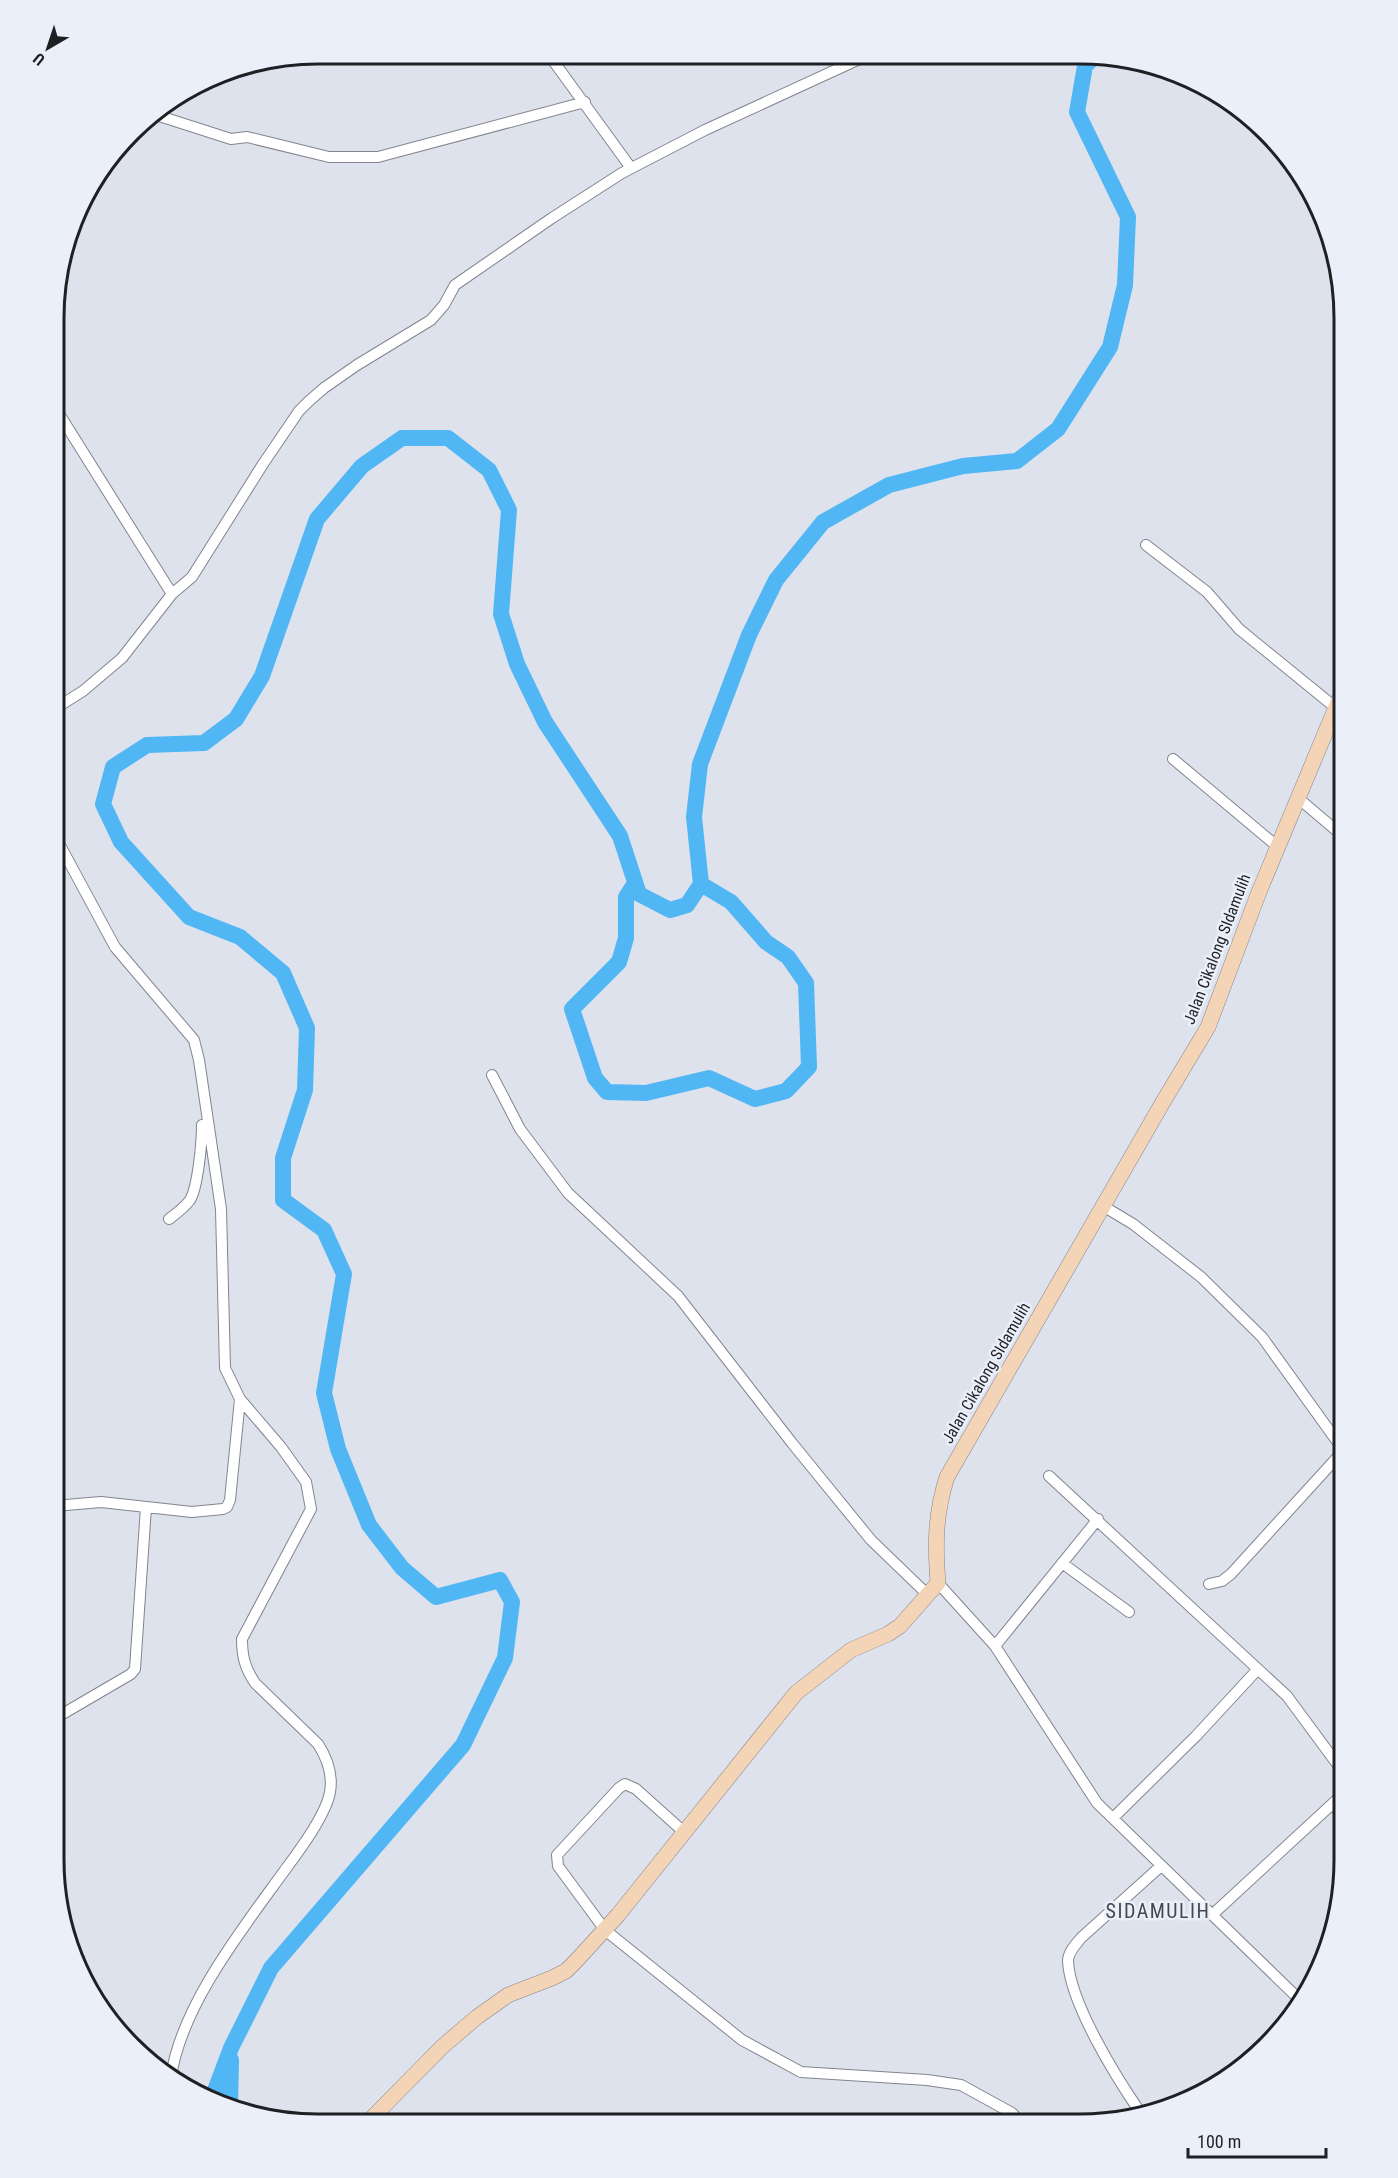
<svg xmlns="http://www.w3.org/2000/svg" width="1398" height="2178" font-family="'Roboto Condensed',sans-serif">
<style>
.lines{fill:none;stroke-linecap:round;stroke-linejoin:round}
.river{stroke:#51b6f4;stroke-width:16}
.street-casing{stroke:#82858f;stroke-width:12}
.secondary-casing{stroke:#82858f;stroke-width:16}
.street{stroke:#fff;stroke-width:10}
.secondary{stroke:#f4d4b6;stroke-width:15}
.labels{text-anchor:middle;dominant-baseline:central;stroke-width:5;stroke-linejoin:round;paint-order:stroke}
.street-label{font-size:16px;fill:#1e2024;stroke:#ebeffa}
.quarter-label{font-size:20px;letter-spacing:1.5px;fill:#444850;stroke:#ebeffa}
.rim{fill:none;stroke:#1e2024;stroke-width:3}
</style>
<rect width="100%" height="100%" fill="#dee2ec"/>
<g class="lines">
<path class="river" d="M635 883 626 897V938L619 962 572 1009 595 1078 607 1092 646 1093 709 1078 755 1099 786 1091 809 1067 806 983 788 957 766 942 731 902 701 884
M211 2101 231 2048 271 1968 463 1745 505 1658 512 1602 500 1580 436 1597 402 1568 369 1525 338 1449 324 1393 344 1274 324 1230 283 1200V1158L305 1090 307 1028 283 973 240 937 189 917 121 842 103 804 113 767 147 745 204 743 236 719 262 676 317 519 362 466 402 438H448L489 470 509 510 501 614 517 664 545 722 620 836 639 894 670 910 687 905 701 884 694 817 700 764 749 635 776 580 823 522 889 485 963 466 1017 461 1058 429 1110 347 1125 285 1128 217 1077 112 1085 66 1095 56
M230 2107 231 2060"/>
<defs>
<path id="street" d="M549 55 631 168
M153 114 231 139 247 137 329 157H378L585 102
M56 409 172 594
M1146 545 1207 592 1239 629 1336 708
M56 708 83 691 122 658 172 594 192 577 263 464 299 411 309 401 324 388 357 365 431 320 444 305 455 285 552 218 622 173 705 130 866 56
M1173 759 1278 847
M1298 798 1344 837
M55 836 115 947 194 1040 199 1060 221 1209 225 1368 240 1399 281 1447 306 1482 311 1509 242 1639C242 1657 245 1668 255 1683L318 1744C327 1758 333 1775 330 1792 326 1815 299 1851 285 1870 243 1928 181 2006 171 2077
M492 1075 520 1129 568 1193 678 1296 792 1443 871 1540 927 1594
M1103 1206 1133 1224 1201 1277 1262 1337 1344 1451
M169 1219C177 1213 184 1208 190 1200 198 1187 202 1141 202 1125
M1049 1476 1287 1696 1343 1772
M54 1506 101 1502 192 1512 223 1509 227 1507 230 1500 240 1399
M1062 1563 1129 1612
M938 1583 995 1646 1097 1803 1302 2002
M1209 1584 1222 1581 1231 1574 1343 1451
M995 1646 1098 1519
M54 1719 131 1674 135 1669 146 1507
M1333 1803 1343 1819
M1113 1818 1196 1736 1258 1669
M685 1833 636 1789 625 1784 619 1788 557 1855 558 1866 605 1930 742 2040 801 2072 927 2080 961 2085 1012 2113 1023 2124
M1212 1915 1343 1794
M1140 2112C1116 2077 1070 2003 1068 1961 1068 1952 1076 1944 1082 1937L1161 1866"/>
<path id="secondary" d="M368 2122 443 2046 477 2017 508 1995 552 1978 566 1971 576 1961 618 1915 796 1693 851 1650 888 1634 900 1626 938 1583C935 1545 935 1514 947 1477L1163 1102 1208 1027 1259 892 1344 688"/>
</defs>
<use href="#street" class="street-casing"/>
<use href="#secondary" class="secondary-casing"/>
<use href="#street" class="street"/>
<use href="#secondary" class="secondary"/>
</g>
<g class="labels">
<g class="street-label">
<text transform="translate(1217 949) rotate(-69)">Jalan Cikalong SIdamulih</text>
<text transform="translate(986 1373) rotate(-60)">Jalan Cikalong SIdamulih</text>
</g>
<g class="quarter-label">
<text x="1158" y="1911">SIDAMULIH</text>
</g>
</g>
<path d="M0 0H1398V2178H0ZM318 64H1080A254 254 0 0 1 1334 318V1860A254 254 0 0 1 1080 2114H318A254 254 0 0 1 64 1860V318A254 254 0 0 1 318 64Z" fill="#ebeffa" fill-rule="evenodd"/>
<path class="rim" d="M318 64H1080A254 254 0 0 1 1334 318V1860A254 254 0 0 1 1080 2114H318A254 254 0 0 1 64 1860V318A254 254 0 0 1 318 64Z"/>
<g transform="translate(48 48) rotate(219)" stroke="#ebeffa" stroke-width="4.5" paint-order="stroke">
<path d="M0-4.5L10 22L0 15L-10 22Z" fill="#1e2024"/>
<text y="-9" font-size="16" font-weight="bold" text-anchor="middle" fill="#1e2024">U</text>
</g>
<path d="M1188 2148v9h138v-9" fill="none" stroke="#1e2024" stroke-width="3"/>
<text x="1197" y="2148" font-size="18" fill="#1e2024" stroke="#ebeffa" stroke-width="4.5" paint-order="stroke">100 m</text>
</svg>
